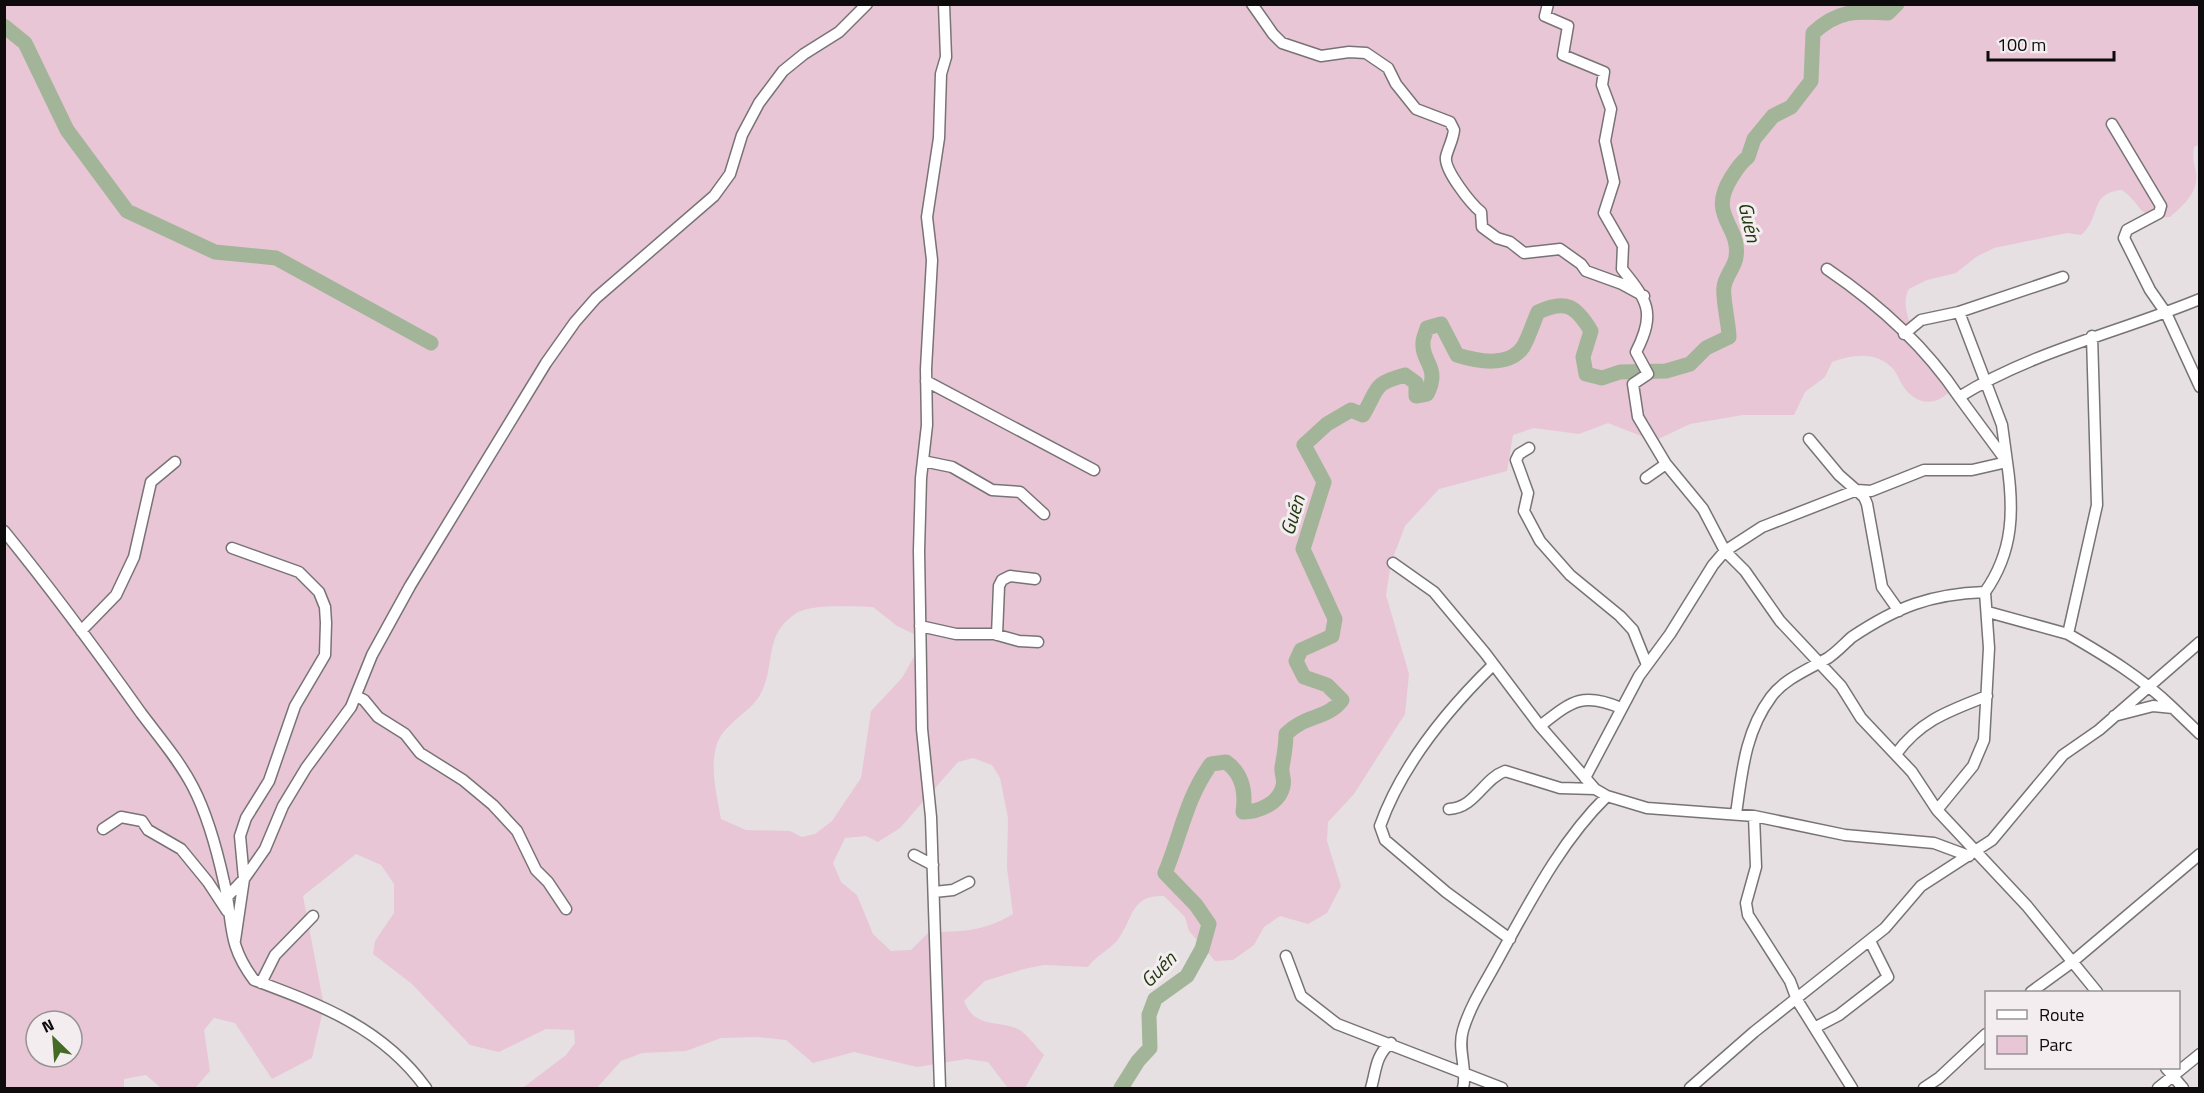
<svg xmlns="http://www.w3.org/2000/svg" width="2204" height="1093" font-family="'Titillium Web',sans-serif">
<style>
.green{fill:#e8c6d5;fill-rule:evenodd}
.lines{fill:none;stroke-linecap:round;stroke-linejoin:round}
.stream{stroke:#a2b598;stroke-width:2}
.river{stroke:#a2b598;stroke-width:15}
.street-casing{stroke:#787375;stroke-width:13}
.street{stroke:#fff;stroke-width:10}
.labels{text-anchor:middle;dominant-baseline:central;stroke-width:6;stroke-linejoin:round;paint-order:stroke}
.water-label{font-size:20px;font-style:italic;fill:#1e370b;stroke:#f3edf0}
</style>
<rect width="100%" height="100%" fill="#e6e0e3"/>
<path class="green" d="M5 5H2199V145L2194 147C2192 157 2194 163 2196 172 2199 192 2184 205 2170 217 2134 217 2146 208 2122 190 2088 193 2102 218 2081 235L2067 233 1994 248 1976 257 1956 273 1927 280 1909 289C1893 316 1937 368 1952 389 1937 407 1916 406 1903 386 1899 380 1896 370 1890 366 1874 351 1851 355 1832 362L1825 377 1805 392 1794 415H1743L1690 424 1654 441 1608 423 1579 434 1534 428 1513 435 1507 471 1439 489 1405 526 1391 563 1386 595 1409 674 1405 714 1354 794 1328 822 1327 841 1341 886 1327 913 1308 924 1280 916 1264 927 1254 945 1233 960 1215 961 1189 931 1185 917 1164 896C1131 895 1134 916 1119 938 1112 949 1096 955 1088 967L1044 965 1024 969 985 981 964 1001C975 1028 994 1020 1016 1028 1026 1032 1036 1047 1044 1055L1025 1088H1008L988 1062 967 1059 917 1067 854 1052 813 1063 786 1040 757 1037 721 1038 686 1051 642 1053 621 1061 597 1088H525L524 1087 566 1055 575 1043 574 1030 546 1029 499 1052 470 1045 412 984 373 954 375 941 394 913V884L381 865 356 854 303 896 324 1006 312 1058 272 1079 235 1023 214 1018 204 1030 210 1071 195 1088H161L146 1075 124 1079V1088H5ZM873 607 897 626 916 635 915 655 902 678 871 711 861 778 832 821 815 834 802 837 790 831 746 830 721 819C717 795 710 771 716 747 722 724 749 714 760 695 777 664 762 637 795 614 811 603 853 607 873 607ZM973 758 992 765 1000 778 1008 818 1007 868 1013 914C985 931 961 932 929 932L911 950 891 951 873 934 857 895 841 882 833 863 845 838 866 836 878 842 900 828 958 762ZM36 1021H72V1057H36Z"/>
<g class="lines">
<path class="stream" d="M1126 1080 1131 1088"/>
<path class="river" d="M4 26 25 43 67 130 127 211 215 252 276 258 431 343
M1121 1088 1138 1061 1150 1048 1149 1015 1155 999 1187 976 1202 949 1209 924 1196 905 1165 873C1181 835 1186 798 1211 764L1226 762C1243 774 1246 792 1243 812 1258 812 1279 804 1283 786 1285 780 1281 773 1282 767 1284 756 1286 746 1286 734 1304 715 1328 719 1342 700L1327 685 1304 677 1296 661 1301 650 1332 636 1335 619 1303 549 1324 482 1304 445 1327 424 1351 410 1363 415C1379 388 1372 384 1405 375L1416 383V396L1427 394C1441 367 1421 362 1423 342 1423 338 1426 332 1427 328L1441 324 1457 355C1476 361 1509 368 1523 347 1529 337 1533 323 1538 312 1566 299 1576 306 1591 331L1583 357 1586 374 1602 378 1620 372 1666 371 1690 364 1706 348 1729 337C1729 325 1722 296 1724 287 1725 276 1735 267 1736 257 1741 225 1707 217 1731 178 1736 170 1740 163 1748 157L1754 139 1773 116 1791 107 1811 81 1813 33C1838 10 1855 11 1888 13L1897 4"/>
<defs>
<path id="street" d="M1252 4 1273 34 1282 43 1321 56 1349 52 1366 53 1388 68 1396 84 1416 109 1450 122 1454 130C1453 140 1448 148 1446 157 1444 170 1471 204 1481 212L1482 227 1497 238 1510 242 1524 253 1560 249 1581 264 1586 271 1622 284 1644 296
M1548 4 1545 16 1568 26 1563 55 1604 72 1602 85 1611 109 1605 141 1614 182 1604 213 1623 246 1622 269C1648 301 1656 313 1636 352L1648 374 1633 384 1638 417 1666 464
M2112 124 2161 206 2159 213 2127 230 2124 238 2150 290 2166 313 2200 387
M1827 269C1877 303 1925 346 1959 397
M2063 277 1959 312 2002 425 2007 462 1959 397C2033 351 2120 332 2200 299
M1904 334 1921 320 1959 312
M926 381 1094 470
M1809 439 1839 475 1864 497 1867 504 1882 587 1899 611
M1529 448 1519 454 1516 460 1528 493 1524 511 1540 541 1570 575 1620 616 1633 630 1647 665
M923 461 952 467 992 490 1020 492 1044 514
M1646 478 1666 464 1703 509 1725 551 1762 527 1857 490 1871 491 1924 470H1972L2007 462C2014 509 2014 551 1985 592
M4 531C52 590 97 651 141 713 159 737 179 760 193 787 208 816 217 850 224 882 234 923 226 943 254 980 321 1005 383 1028 426 1088
M232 548 299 572 319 592 325 607 326 623 325 655 295 706 269 781 246 818 240 836 244 879 235 940
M1393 563 1434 592 1485 653 1540 726 1595 789 1607 796 1647 808 1754 816 1845 835 1934 843 1969 856
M1988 612 2068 634 2097 505 2092 336
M920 626 956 634H994L1019 641 1038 642
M81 631 116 595 134 557 151 482 175 462
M2068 634C2106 656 2141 677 2173 708
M997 635 999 586 1002 580 1010 576 1035 579
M1493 665C1447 710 1402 764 1380 826L1385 840 1446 892 1510 939
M356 696 364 700 378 717 405 734 420 753 463 780 493 805 517 831 536 870 548 882 566 909
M2114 716 2153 706 2173 708 2200 734
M1540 726C1571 702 1582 691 1621 708
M1896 754C1921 720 1949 711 1987 696
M1585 778 1639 676 1670 634 1713 565 1725 551 1745 571 1780 621 1841 686 1861 718 1912 772 1937 810 2027 906 2097 992
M1449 809C1475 808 1483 779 1505 771L1560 788 1595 789
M1736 814C1742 772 1745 732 1771 697 1784 679 1809 669 1828 658 1837 652 1844 644 1852 637 1897 607 1930 594 1985 592L1989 648 1984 740 1973 766 1937 810
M1754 816 1756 867 1746 903 1748 915 1790 981 1797 1000 1852 1088
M103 829 121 817 142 821 148 830 181 849 208 882 227 911
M914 855 933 865
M934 892 953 890 969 882
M227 897 244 879 265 849 283 806 306 768 351 707 372 655 410 586 546 363 575 322 596 298 714 196 730 174 742 135 759 103 783 71 804 54 839 32 867 4
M1286 956 1301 996 1337 1024 1502 1088
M261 983 275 955 313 916
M2031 992 2071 963 2200 854
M1816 1027 1839 1015 1888 977 1870 941
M2166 1068 2183 1088
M940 1088 931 817 922 729 919 551 921 478 927 425 926 369 932 260 927 217 939 138 941 74 946 57 944 4
M1371 1088C1376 1072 1375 1055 1391 1043
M1463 1088C1468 1070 1457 1050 1463 1030 1471 1003 1489 977 1502 952 1532 898 1562 840 1607 796
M1690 1088 1754 1032 1885 928 1921 886 1992 840 2063 755 2099 730 2200 642
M1924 1088 1939 1078 1986 1034
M2158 1088 2200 1054"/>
</defs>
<use href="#street" class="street-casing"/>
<use href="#street" class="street"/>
</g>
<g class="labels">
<g class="water-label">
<text transform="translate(1750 222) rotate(77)">Guén</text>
<text transform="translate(1292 515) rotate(-73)">Guén</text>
<text transform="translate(1158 969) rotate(-45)">Guén</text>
</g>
</g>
<rect width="2204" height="1093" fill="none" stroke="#0d0b0c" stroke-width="12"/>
<rect x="1985" y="991" width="195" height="78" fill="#f3edf0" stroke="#979395" stroke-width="1.5"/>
<rect x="1997" y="1010" width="30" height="9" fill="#ffffff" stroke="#979395" stroke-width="1.5"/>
<text x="2039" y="1021" font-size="18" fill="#0d0b0c">Route</text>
<rect x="1997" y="1036" width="30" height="18" fill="#e8c6d5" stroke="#979395" stroke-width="1.5"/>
<text x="2039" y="1051" font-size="18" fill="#0d0b0c">Parc</text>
<g transform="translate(54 1039) rotate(335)"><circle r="28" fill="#f3edf0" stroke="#979395" stroke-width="1.5"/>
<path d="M0-4.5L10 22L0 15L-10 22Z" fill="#436b26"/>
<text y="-9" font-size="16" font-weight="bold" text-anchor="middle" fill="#0d0b0c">N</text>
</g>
<path d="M1988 51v9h126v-9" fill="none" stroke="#0d0b0c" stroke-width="3"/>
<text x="1997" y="51" font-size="18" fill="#0d0b0c" stroke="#f3edf0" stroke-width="4.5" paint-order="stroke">100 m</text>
</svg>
